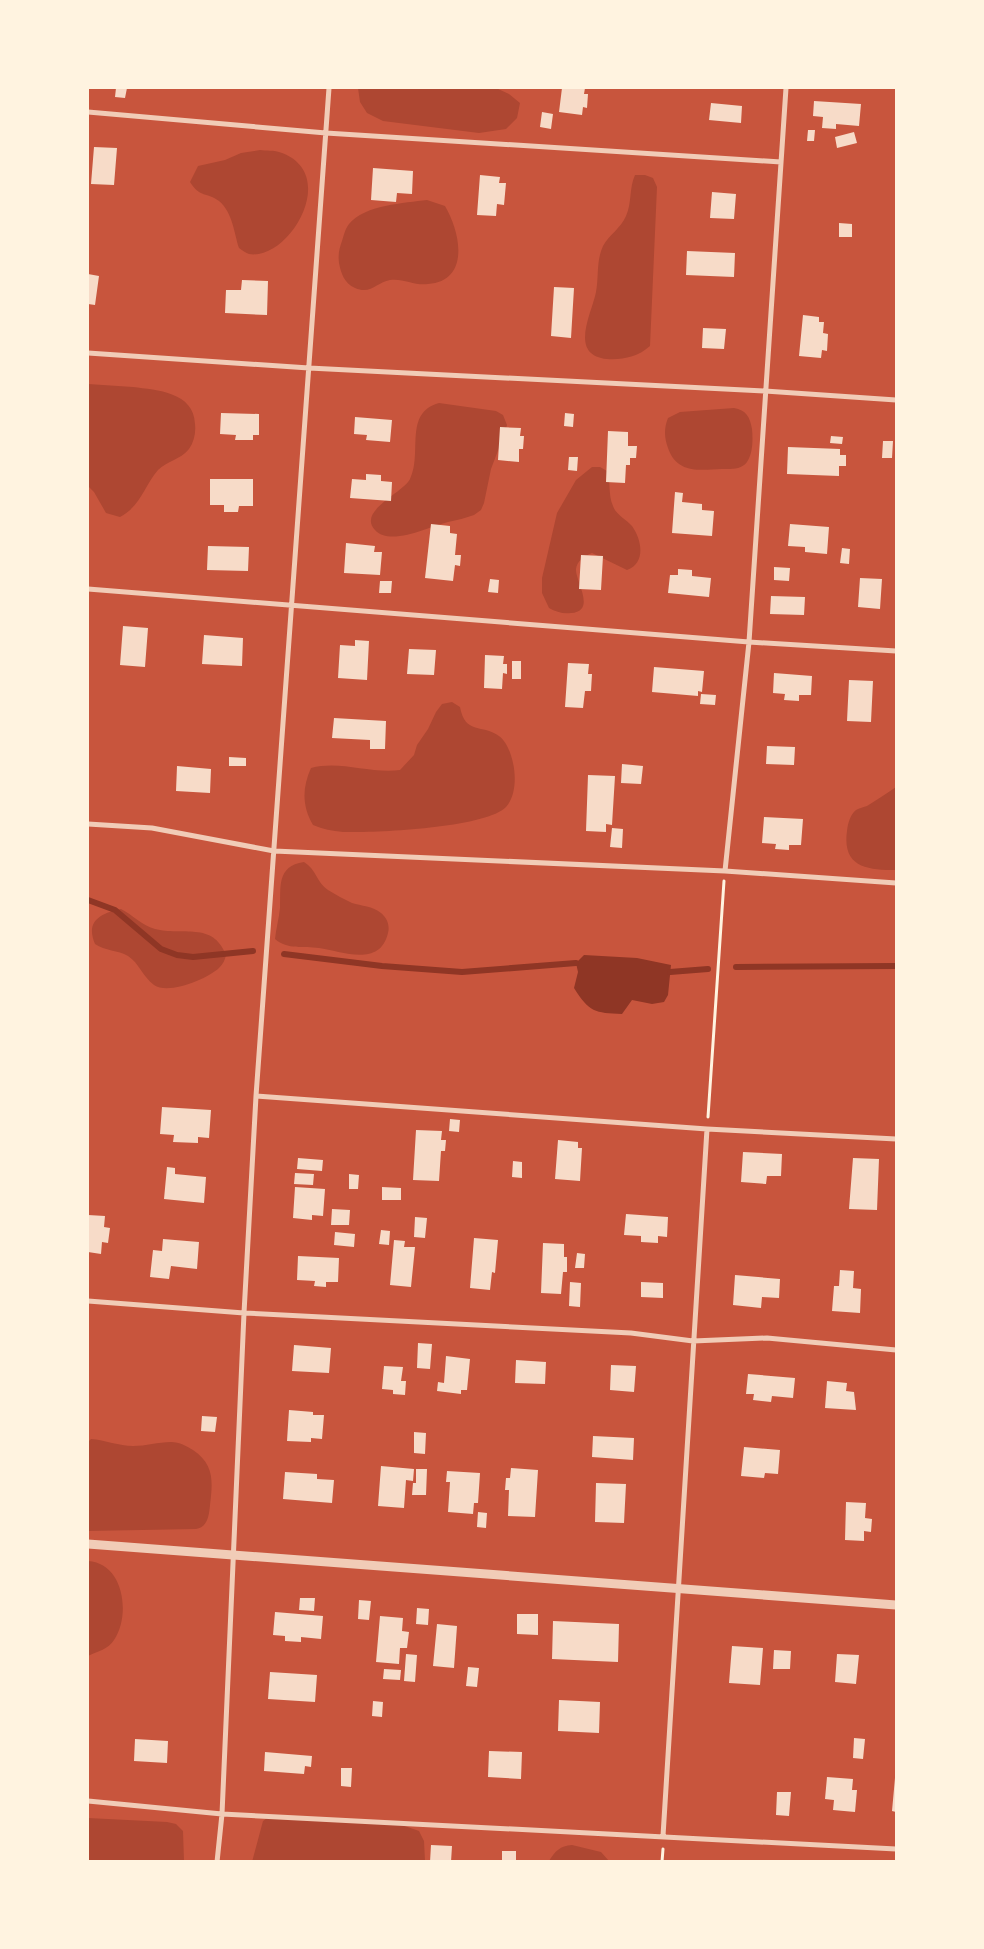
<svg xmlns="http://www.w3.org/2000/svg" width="984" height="1949" font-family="'Sofia Sans Condensed',sans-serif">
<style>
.green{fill:#ae4732}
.water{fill:#8f3625}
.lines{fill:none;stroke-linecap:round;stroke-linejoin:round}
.stream{stroke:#8f3625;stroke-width:6}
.building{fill:#f7dbc8}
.path{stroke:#fff3e0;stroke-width:3}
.minor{stroke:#f1ccb7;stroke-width:5}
.tertiary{stroke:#f1ccb7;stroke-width:9}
</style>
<rect width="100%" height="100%" fill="#c8553d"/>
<path class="green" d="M358 88H496L509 94 520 103 517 118 506 129 479 133 383 121 367 113 360 102Z
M260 150C266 151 274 150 279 152 342 172 289 261 249 254 246 253 242 250 239 248 234 233 233 213 219 201 207 192 200 198 190 182L198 166 225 160 241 153Z
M635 175H645L653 178 657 187 650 346C638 357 622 360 607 359 568 355 592 313 596 292 599 277 596 261 603 246 609 235 621 228 626 216 632 203 629 188 635 175Z
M427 200 445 206C461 233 470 281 428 284 415 286 403 278 390 280 377 282 371 295 355 288 344 283 341 273 339 263 338 255 339 249 342 241 344 235 345 229 349 224 364 205 405 203 427 200Z
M88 384C103 385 118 386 133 387 157 390 194 392 195 424 196 433 194 442 189 449 180 460 167 461 158 470 144 486 141 506 120 517L106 513 94 492 88 486Z
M439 403 496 411 503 415 507 425 505 432 491 469 484 503 481 510 474 515C466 518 457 520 448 522 431 526 390 547 375 530 357 511 403 493 410 479 423 453 403 413 439 403Z
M734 408C746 410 750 417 752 429 753 439 753 453 747 462 741 470 731 469 722 469 699 470 677 474 668 448 664 437 664 428 668 418L680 412Z
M592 467H600L607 471C611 482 608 495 613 506 616 515 626 519 632 526 642 540 646 563 627 570L592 553C584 556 577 561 576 569 575 581 597 611 571 613 563 614 556 612 549 608L542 593V578L557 513 576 480Z
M452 702 460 707C465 735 483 724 499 736 507 742 511 754 513 763 516 776 516 796 506 807 486 828 373 833 343 832 332 831 323 829 313 825 302 806 302 788 311 768 340 760 370 774 400 770L414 755 417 745 428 729 436 712 442 704Z
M896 787V870C867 870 842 867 847 831 848 823 850 815 856 810 859 808 864 807 867 806 877 800 887 793 896 787Z
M304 862C316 869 317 883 328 890 336 895 344 899 352 903 361 906 373 906 381 913 387 918 390 925 388 933 380 968 341 951 319 948 303 946 288 950 275 939 276 929 279 918 280 908 281 888 276 866 304 862Z
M121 909C133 915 141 925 155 929 182 936 213 921 226 955 225 960 223 964 219 968 207 979 169 995 154 985 143 977 139 963 128 956 118 950 105 951 95 944 85 921 101 913 121 909Z
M91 1439C105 1440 119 1446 133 1446 146 1446 158 1442 171 1442 180 1442 186 1446 193 1450 214 1464 213 1481 210 1505 209 1515 208 1527 196 1529L88 1531V1442Z
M88 1561C124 1563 131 1615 114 1640 109 1649 96 1652 88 1656Z
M270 1816 402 1825 419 1831 424 1841 425 1861 252 1862 263 1821Z
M88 1818 167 1822 176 1824 183 1831 184 1861H88Z
M572 1845 601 1852 609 1861H549C555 1851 560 1846 572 1845Z"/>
<path class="water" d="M584 955 637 958 671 965 668 995 664 1002 652 1004 632 1000 622 1014C595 1013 589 1012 574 988L578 972 576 963Z"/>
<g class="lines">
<path class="stream" d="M88 900 115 910 161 949 177 955 193 957 253 951
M284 954 382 966 462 972 576 963
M736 967 896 966
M670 972 708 969"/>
</g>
<path class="building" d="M116 88H127L125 98 115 97Z
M562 88H585L584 94H588L587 108 583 107 582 115 559 112Z
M814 101 861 104 859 126 836 124V129L822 128 823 117 813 116Z
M711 103 742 106 741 123 709 120Z
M542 112 553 114 551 129 540 127Z
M808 130H815L814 141H807Z
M854 132 857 143 837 148 835 137Z
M94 147 117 148 114 185 91 184Z
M373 168 413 171 412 194 397 193 396 202 371 200Z
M480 175 500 177 499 183H506L504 205 497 204 496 216 477 215Z
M712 192 736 194 734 219 710 218Z
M839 223 852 224V237H839Z
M687 251 735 253 734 277 686 275Z
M88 274 99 276 95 305 88 304Z
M242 280 268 281 267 315 225 313 226 290H241Z
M554 287 574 288 571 338 551 336Z
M803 315 819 317V322H824L823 333 828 334 827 351 822 350 821 358 799 356Z
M703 328 726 329 724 349 702 348Z
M221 413 259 414V435H253V440H235L236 435 220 434Z
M565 413 574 414 573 427 564 426Z
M355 417 392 420 390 442 366 440 367 435 354 434Z
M500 427 521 428 520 436H524L523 449H519V462L498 460Z
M608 431 628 432V446H637L636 458H630V465H626L625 483 606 482Z
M831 436 843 437 842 444 830 443Z
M883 441H893L892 458H882Z
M788 447 840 449V455H846V466H839V476L787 474Z
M569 457H578L577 471 568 470Z
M366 474 381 475V481L392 482 391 501 350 498 352 479 366 480Z
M210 479H253V506H239L238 512H224V505H210Z
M675 492 683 493 682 502 702 504V510L714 511 712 536 672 533Z
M431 524 450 526V533L457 534 455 555H461L460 566 455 565 453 581 425 578Z
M790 524 829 527 827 554 805 552V547L788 546Z
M346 543 375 546 374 552H382L380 575 344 573Z
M208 546 249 547 248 571 207 570Z
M842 548 850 549 849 564 840 563Z
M581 555 603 556 601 590 579 589Z
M774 567 790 568 789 581 774 580Z
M678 569 692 570V576L711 578 709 597 668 593 670 575H678Z
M860 578 882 579 880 609 858 607Z
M490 579 499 580 498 593 488 592Z
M380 581H392L391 593H379Z
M771 596 805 597 804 615 770 614Z
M123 626 148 628 145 667 120 665Z
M204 635 243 638 242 666 202 664Z
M355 640 369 641 367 680 338 678 340 645 355 646Z
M409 649 436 650 434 675 407 674Z
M485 655 504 656 503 664H507V674L503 673 502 689 484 688Z
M512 661H521V679H512Z
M568 663 589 664 588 674H592L591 691H585L583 708 565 707Z
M654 667 704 671 702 692 698 691V696L652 692Z
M774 673 812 676 811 695H799V701L784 700 785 694 773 693Z
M849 680 873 681 871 722 847 721Z
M701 694 716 695 715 705 700 704Z
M334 718 386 721 385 749H370V740L332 738Z
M767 746 795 747 794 765 766 764Z
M229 757 246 758V766H229Z
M622 764 643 766 641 784 621 783Z
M177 766 211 769 210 793 176 791Z
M588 775 615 776 612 825 606 824V832L586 831Z
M764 817 803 819 801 845H789V850L775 849 776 844 762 843Z
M612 828 623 829 622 848 610 847Z
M162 1107 211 1110 209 1138 198 1137V1143L173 1142 174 1135 160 1134Z
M450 1119 460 1120 459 1132 449 1131Z
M416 1130 442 1131 441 1140H446L445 1151H441L439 1181 413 1180Z
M558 1140 578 1142V1148H582L580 1181 555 1179Z
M743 1152 782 1154 781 1176H767L766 1184 741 1182Z
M298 1158 323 1160 322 1171 297 1169Z
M853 1158 879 1159 877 1210 849 1209Z
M513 1161 522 1162V1178L512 1177Z
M167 1167 175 1168V1174L206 1177 204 1203 164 1199Z
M295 1173 314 1174 313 1185 294 1184Z
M349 1174 359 1175 358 1189H349Z
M295 1187 325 1189 323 1216 312 1215V1220L293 1218Z
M382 1187 401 1188V1200H382Z
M332 1209 350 1210 349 1225H331Z
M626 1214 668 1217 667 1237 658 1236V1243L641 1242V1236L624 1235Z
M88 1215 105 1216 104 1227 110 1228 108 1243 102 1242 101 1254 88 1252Z
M415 1217 427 1218 425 1238 414 1237Z
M381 1230 390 1231 389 1245 379 1244Z
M335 1232 355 1234 354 1247 334 1245Z
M474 1238 498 1240 495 1273 492 1272 490 1290 470 1288Z
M163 1239 199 1242 197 1269 171 1266 169 1279 150 1277 153 1250 162 1251Z
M394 1240 405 1241 404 1247H415L411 1287 390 1285Z
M543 1243 564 1244V1257H567V1272H563L561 1294 541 1293Z
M577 1253 585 1254 584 1268H575Z
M298 1256 339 1258 338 1282H326V1287L314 1286 315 1281 297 1280Z
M840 1270 854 1271 853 1288 861 1289 860 1313 832 1311 834 1286H839Z
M735 1275 780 1279 779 1298 762 1297 761 1308 733 1305Z
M570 1282 581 1283 580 1307 569 1306Z
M641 1282 663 1283V1298L641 1297Z
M418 1343 432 1344 430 1369 417 1368Z
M294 1345 331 1348 329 1373 292 1371Z
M446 1356 470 1359 467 1390H461V1394L437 1391 438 1382 444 1383Z
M516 1360 546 1362 545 1384 515 1383Z
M611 1365 636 1366 634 1392 610 1390Z
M384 1366 403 1367 401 1381H406L405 1395 393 1394V1390L382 1389Z
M748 1374 795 1378 793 1398 772 1396 771 1402 753 1400 754 1394H746Z
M827 1381 847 1383 846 1391 854 1392 856 1410 825 1408Z
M289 1410 313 1412V1415H324L322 1439 311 1438V1442L287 1441Z
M202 1416 217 1417 215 1432 201 1431Z
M414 1432 426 1433 425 1454 414 1453Z
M593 1436 634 1438 633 1460 592 1457Z
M744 1447 780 1450 778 1474 765 1473 764 1478 741 1476Z
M381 1466 414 1469 413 1481 406 1480 404 1508 378 1506Z
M511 1468 538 1470 535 1517 508 1516 509 1490H505L506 1478H510Z
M416 1469H427L426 1495H412L413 1483H416Z
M447 1471 480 1473 478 1503H474L473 1514 448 1512 450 1482H446Z
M285 1472 317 1474V1479L334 1480 332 1503 283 1499Z
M596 1483 626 1484 624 1523 595 1522Z
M846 1502 866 1503 865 1518 872 1519 871 1532 864 1531V1541L845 1540Z
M478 1512 487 1513 486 1528 477 1527Z
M300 1598H315L314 1611 299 1610Z
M359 1600 371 1601 369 1620 358 1619Z
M417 1608 429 1609 428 1625 416 1624Z
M275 1612 323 1616 321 1639 301 1637V1642L285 1641V1636L273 1635Z
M517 1614H538V1635L517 1634Z
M380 1616 403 1618 402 1631 409 1632 407 1648H400L399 1664 376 1662Z
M553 1621 619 1624 618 1662 552 1659Z
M437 1624 457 1626 454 1668 433 1666Z
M732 1646 763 1648 760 1685 729 1683Z
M774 1650 791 1651 790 1669H773Z
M406 1654 417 1655 415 1682 404 1681Z
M837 1654 859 1655 856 1684 835 1682Z
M468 1667 479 1668 477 1687 466 1686Z
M384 1669 401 1670 400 1680 383 1679Z
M270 1672 317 1675 315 1702 268 1699Z
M559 1700 600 1702 599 1733 558 1731Z
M373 1701 383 1702 382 1717 372 1716Z
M854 1738 865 1739 863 1759 853 1758Z
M135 1739 168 1741 167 1763 134 1761Z
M489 1751 522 1752 521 1779 488 1777Z
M265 1752 312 1756 311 1767 305 1766 304 1774 264 1771Z
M341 1768H352L351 1787 341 1786Z
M827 1777 853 1779 852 1790H857L855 1812 833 1810 834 1800 825 1799Z
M895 1778H896V1812L892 1811Z
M777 1792H791L789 1816 776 1815Z
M431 1845 452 1846 451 1862H430Z
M502 1851H516V1862H502Z"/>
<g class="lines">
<path class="path" d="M708 1117 724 881
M662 1862 663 1849"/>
<path class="minor" d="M88 112 326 133 781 162
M88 353 309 368 765 391 896 400
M88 589 749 642 896 651
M88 824 152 828 274 851 725 871 896 883
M725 871 749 642 786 88
M256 1096 707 1129 896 1139
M88 1301 244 1313 631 1333 693 1341 767 1338 896 1350
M88 1801 222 1814 896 1849
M663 1836 707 1129
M217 1862 222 1814 244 1313 256 1096 329 88"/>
<path class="tertiary" d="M88 1544 896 1605"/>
</g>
<rect width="984" height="1949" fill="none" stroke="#fff3e0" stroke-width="178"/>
</svg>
